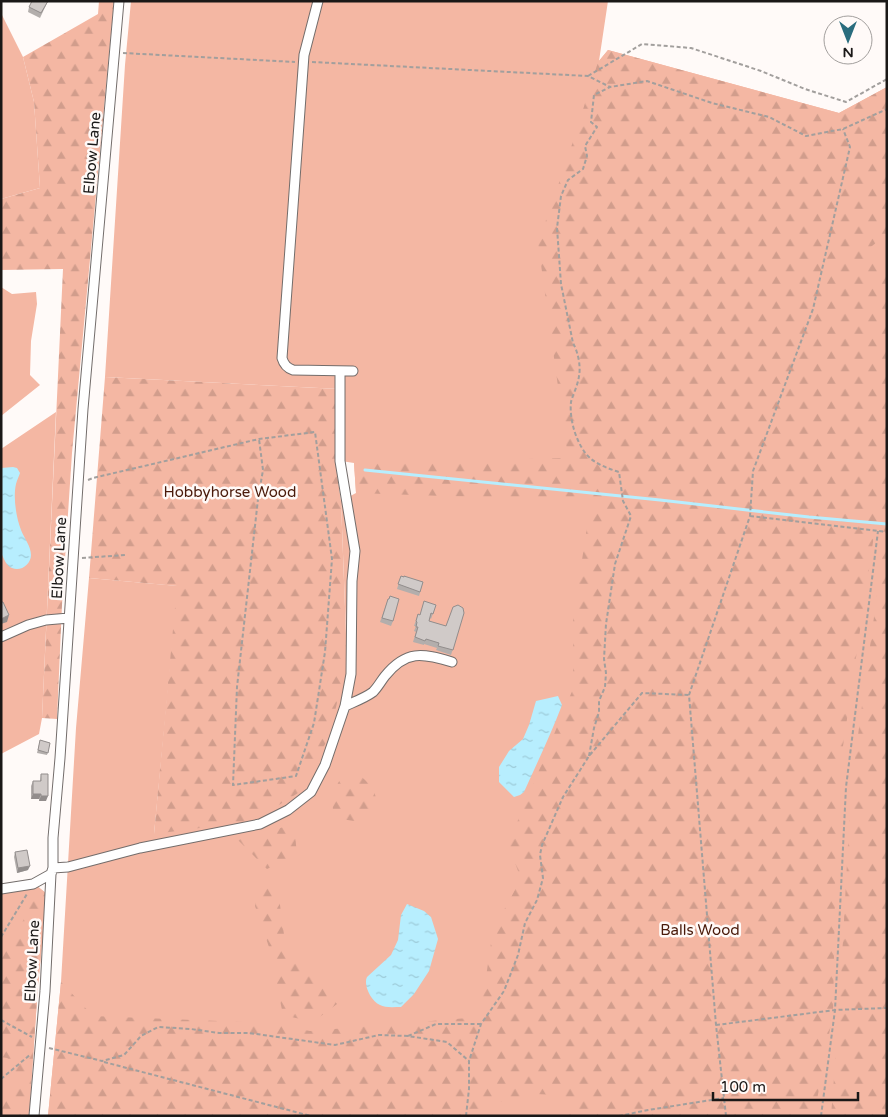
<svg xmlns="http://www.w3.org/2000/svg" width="888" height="1117" font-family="'Varela Round',sans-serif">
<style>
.green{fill:#f4b7a3}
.forest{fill:url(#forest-firs)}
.water{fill:url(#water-ripples)}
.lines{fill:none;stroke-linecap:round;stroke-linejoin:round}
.stream{stroke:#b7eefe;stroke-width:3}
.minor-casing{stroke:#736d6b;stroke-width:11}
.path{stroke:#a29f9d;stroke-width:2;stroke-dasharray:4 2.5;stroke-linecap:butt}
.minor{stroke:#fff;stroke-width:9}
.wall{fill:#b3aeac}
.shaded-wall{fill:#928d8c}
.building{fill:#d0cac8;stroke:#928d8c}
.labels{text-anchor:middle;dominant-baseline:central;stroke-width:5;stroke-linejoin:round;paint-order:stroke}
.street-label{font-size:15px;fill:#1a1817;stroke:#fffaf8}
.park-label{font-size:15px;fill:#4a1a0a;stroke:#fffaf8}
</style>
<defs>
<pattern id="forest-firs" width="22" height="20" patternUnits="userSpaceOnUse" patternTransform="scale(1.25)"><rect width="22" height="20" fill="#f4b7a3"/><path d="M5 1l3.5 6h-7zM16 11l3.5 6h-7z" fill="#d19d8c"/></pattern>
<pattern id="water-ripples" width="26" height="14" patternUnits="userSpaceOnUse" patternTransform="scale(1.25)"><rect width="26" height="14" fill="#b7eefe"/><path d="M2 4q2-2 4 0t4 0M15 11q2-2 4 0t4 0" fill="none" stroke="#9dcbd9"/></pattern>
</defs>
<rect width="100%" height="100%" fill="#fffaf8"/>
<path class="green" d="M131 1H608L599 61 608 50 839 113 887 87V1116H48L61 982 76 728 89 578 178 586 154 834 347 659 341 501 356 493 354 463 335 460 339 389 105 377 125 65Z
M1 13 23 57 34 102 40 188 1 199Z
M1 287 12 294 36 292 37 304 31 341 30 375 40 385 1 416Z
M56 412 42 718 39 734 1 754V449Z
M37 886 47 894 38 985 29 1116H1V891Z"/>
<path class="forest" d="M99 1H114L72 453 62 605 57 719 42 718 63 269 1 270V199L40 188 34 102 23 57 98 14Z
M608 50 839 113 887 87V234L867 250 887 272V531L874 535 837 787 833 1013 814 1116H564L558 1095 536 1094 494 1103 464 1116H48L61 982 93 1016 266 1023 310 1031 480 1017 493 930 521 879 508 844 573 689V619L591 501 356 493 354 463 568 458 538 243 568 157 598 62Z
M105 377 339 389 335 460 341 501 347 660 329 737 298 793 253 821 154 834 177 586 89 578Z
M887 541V1116H831L839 1015 851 787 884 543Z
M350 774H358C367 782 373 785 376 798 371 806 373 810 372 818L358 817 354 821 335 818 333 811 332 797 334 790 341 778Z
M294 824 297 855 267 869 238 840Z
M261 884H273L280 905 285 942 337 1004 313 1022 283 1015 270 950 255 906 256 892Z
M37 886 47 894 38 985 29 1116H1V1098L14 1080V1063L7 1058 1 1057V945L23 921Z"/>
<path class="water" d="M13 467 17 468 20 473C19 476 17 480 16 484 13 497 16 517 21 530 24 538 31 546 31 555 31 564 21 572 12 568 6 566 4 558 1 553V468Z
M558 696 562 705C551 734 537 763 524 792L520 795 514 797 499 782V767L509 751 523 739 529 725 536 701Z
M407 904 424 911 431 917 438 939 429 971 414 994 401 1007C394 1007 385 1008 380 1005 371 1001 363 985 367 977L391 955 398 940 401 915Z"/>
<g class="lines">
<path class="stream" d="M365 470 660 500 809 517 887 524"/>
<defs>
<path id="minor" d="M318 1 304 55 282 358C284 365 287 368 293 370L353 371
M1 637 28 625 46 620 69 618
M345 706C354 702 365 698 373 692 378 687 381 681 385 676 406 650 422 653 452 662
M53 868 68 867 140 848 260 824 288 810 311 792 325 765 345 706 351 674 352 581 355 551 340 461V371
M1 889 33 884 51 874
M34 1116 45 991 51 874 53 868V838L60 758 83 409 119 1"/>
</defs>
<use href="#minor" class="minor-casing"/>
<path class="path" d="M123 53 295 62
M312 62 588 76 610 87
M588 76 642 44 691 48 761 71 805 89 846 102 887 79
M88 480 93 478 259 439 315 432 332 559 325 652 314 723 296 776 233 785 237 687 258 499 263 470 259 439
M750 516 887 532
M82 558 125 555
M589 756 594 728 599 712V701L605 687 606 673 604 659 606 624 615 564 631 516 623 501 619 472C609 469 599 465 591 459 577 447 569 420 571 402 573 394 578 385 579 376 581 366 578 352 573 343L561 284 557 228 561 196 568 180 583 169 587 156 585 146 597 127 591 122 594 95 610 87 647 81 712 103 769 117 806 136 843 129 887 109
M1 937 27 894
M1 1020 32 1037
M716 1025 835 1010 887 1008
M408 1036 436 1024H481
M49 1048 102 1061 124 1055 141 1036 158 1027 191 1029 219 1033H249L335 1045 379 1035 408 1036 447 1042 469 1061
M104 1062 311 1116
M1 1079 31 1054
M466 1116 469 1089V1061L481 1024 504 991 518 955 525 923 537 900 543 878 540 855 542 845 563 797 577 775 589 756 642 693 689 695
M619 1116 648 1110 724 1098
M726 1116 716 1025 689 695 750 516 753 471 813 309 850 147 843 129
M821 1116 835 1010 846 787 878 531"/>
<use href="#minor" class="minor"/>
</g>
<path class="wall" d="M48 1 40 18 28 12 29 7Z
M401 576 423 582 419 596 397 589Z
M388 599 393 621 391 626 380 622Z
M436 605 431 619 430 618 429 621 446 626 464 613 451 655 436 650 437 648 424 644V645L413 642 416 632 414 631 416 626H414L418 614 419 615Z
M40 740 50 743 47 755 37 753Z
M41 774 46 801H39V799H31V786L33 781H40Z
M15 852 28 870 17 873 14 857Z"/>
<path class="shaded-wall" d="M9 615 7 622 1 624V619Z
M33 794H41L39 799H31Z
M41 796H48L46 801H39Z
M30 866 28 870 17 873 18 868Z"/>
<path class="building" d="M32 1H48L41 13 29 7Z
M401 576 404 577V576L423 582 420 592 398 584Z
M390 596 399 599 393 621 382 618 388 599H389Z
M424 601 436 605 433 614 431 613 429 621 446 626 453 607 458 605 463 608 464 613 453 650 438 646 439 643 426 639 425 641 415 637 418 627H416L417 622 416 621 418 614 420 615Z
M1 602H3L9 615 1 619Z
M40 740 50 743 48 753 38 750Z
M41 774H48V796H41V794H33V781H41Z
M27 850 30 866 18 868 15 852Z"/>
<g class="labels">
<g class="street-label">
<text transform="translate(92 153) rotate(-85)">Elbow Lane</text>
<text transform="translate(59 558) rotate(-87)">Elbow Lane</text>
<text transform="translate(32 961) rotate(-87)">Elbow Lane</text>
</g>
<g class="park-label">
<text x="230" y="492">Hobbyhorse Wood</text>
<text x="700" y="930">Balls Wood</text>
</g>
</g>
<rect width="888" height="1117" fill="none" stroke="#1a1817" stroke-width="5"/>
<g transform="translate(848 40) rotate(180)"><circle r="24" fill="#fffaf8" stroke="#a3a09e"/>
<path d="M0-4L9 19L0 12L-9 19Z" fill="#2a6d7e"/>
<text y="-8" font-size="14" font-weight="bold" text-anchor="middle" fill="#1a1817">N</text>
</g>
<path d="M713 1092v8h145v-8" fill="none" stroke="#1a1817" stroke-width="2.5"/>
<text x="720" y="1092" font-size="15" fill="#1a1817" stroke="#fffaf8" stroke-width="4" paint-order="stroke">100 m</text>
</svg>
